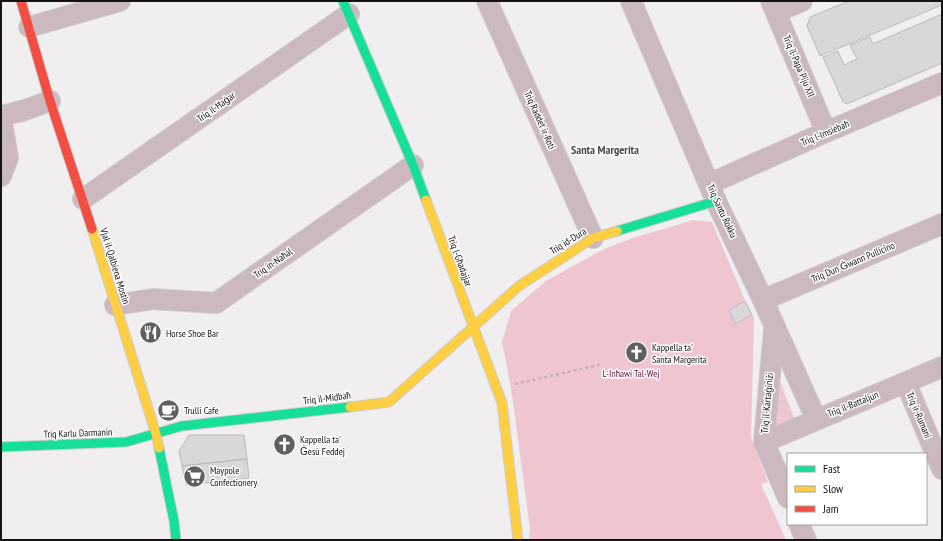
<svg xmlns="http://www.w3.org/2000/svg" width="943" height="541" font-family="'PT Sans Narrow',sans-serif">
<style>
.green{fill:#efc5d0}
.building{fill:#d9d7d8;stroke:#bcb9ba}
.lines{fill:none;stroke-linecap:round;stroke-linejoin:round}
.street-casing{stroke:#cdcccc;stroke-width:22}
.fast-casing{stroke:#cdcccc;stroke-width:11}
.slow-casing{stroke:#cdcccc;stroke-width:11}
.jam-casing{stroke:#cdcccc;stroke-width:11}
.path{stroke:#beb2b5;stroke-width:2.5;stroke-dasharray:3 3;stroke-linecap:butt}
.street{stroke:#ccb9bf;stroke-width:20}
.fast{stroke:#16e098;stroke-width:9}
.slow{stroke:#ffcf43;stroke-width:9}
.jam{stroke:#f24e42;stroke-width:9}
.labels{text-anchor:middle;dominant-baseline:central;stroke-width:3;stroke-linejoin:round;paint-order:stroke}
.street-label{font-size:10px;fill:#141313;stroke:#fff}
.poi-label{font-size:10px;fill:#141313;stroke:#fff;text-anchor:start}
.park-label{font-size:10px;fill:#601131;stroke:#fff}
.quarter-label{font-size:12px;font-weight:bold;fill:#4b4748;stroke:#fff}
</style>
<rect width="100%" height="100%" fill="#f1eeef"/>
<path class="green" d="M693 220 712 222 744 298 754 318 751 438 768 482 761 484 786 540H529L530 528 511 388 502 342 511 311 546 281 604 249 633 238Z
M777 373 794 418 772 428Z"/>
<path class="building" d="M849 1H942V5L820 56 807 26 810 17Z
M942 14V63L847 104 843 102 823 57 838 51 844 65 857 59 850 45 870 37 873 44Z
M745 301 752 315 735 324 729 310Z
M189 435H244L247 459 182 466 179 451Z
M247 459 249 478 186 485 182 466Z"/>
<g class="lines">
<defs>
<path id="street" d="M487 1 593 238
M631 1 716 201 763 300 816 419
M771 1 826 132
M776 12 802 1
M29 27 120 1
M1 116 25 110 50 101
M1 117 8 158 1 176
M709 184 826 132 942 83
M83 199 349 14
M763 300 942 224
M115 305 153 299 216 303 413 165
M774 329 764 442 788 498
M906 383 942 469
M764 442 942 367
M799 524 806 540"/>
<path id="fast" d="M343 1 413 165 426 200
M617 231 716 201
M1 447 126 442 182 426 350 407
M159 448 174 521 176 540"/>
<path id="slow" d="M426 200 502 403 518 540
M92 229 156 434 159 448
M350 407 389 402 519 286 593 238 617 231"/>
<path id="jam" d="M21 1 50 101 92 229"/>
</defs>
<use href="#street" class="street-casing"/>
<use href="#fast" class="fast-casing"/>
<use href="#slow" class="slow-casing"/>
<use href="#jam" class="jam-casing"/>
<path class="path" d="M515 384 603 364"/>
<use href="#street" class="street"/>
<use href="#fast" class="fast"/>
<use href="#slow" class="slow"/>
<use href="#jam" class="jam"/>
</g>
<defs>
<symbol id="restaurant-disc" viewBox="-11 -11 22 22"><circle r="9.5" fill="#616060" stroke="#fff"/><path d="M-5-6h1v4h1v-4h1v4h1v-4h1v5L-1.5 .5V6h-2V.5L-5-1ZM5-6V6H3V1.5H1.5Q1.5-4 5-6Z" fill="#fff"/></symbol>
<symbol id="church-disc" viewBox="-11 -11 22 22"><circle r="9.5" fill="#616060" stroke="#fff"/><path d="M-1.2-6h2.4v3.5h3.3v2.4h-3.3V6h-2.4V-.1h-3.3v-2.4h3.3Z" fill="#fff"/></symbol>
<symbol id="cafe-disc" viewBox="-11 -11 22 22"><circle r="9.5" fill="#616060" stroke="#fff"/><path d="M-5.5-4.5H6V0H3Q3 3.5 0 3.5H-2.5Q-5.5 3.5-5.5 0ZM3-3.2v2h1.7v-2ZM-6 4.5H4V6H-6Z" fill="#fff"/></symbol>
<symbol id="supermarket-disc" viewBox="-11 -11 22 22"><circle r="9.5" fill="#616060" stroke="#fff"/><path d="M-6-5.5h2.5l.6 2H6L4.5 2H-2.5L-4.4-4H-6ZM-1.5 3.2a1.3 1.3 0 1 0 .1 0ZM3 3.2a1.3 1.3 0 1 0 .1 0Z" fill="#fff"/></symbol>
</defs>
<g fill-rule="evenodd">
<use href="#restaurant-disc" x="138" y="320" width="25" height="25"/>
<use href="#church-disc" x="624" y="340" width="25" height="25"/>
<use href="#cafe-disc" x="156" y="398" width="25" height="25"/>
<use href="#church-disc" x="272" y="432" width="25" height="25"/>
<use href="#supermarket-disc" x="182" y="464" width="25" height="25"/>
</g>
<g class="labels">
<g class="street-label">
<text transform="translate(799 66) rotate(67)">Triq il-Papa Piju XII</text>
<text transform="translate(216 107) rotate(-35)">Triq il-Ħaġar</text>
<text transform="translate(540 120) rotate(66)">Triq Raddet ir-Roti</text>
<text transform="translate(825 133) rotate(-23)">Triq l-Imsiebaħ</text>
<text transform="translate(722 211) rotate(65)">Triq Santu Rokku</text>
<text transform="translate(568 241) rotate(-32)">Triq id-Dura</text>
<text transform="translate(460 261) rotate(70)">Triq l-Għadajjar</text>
<text transform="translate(853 262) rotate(-23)">Triq Dun Ġwann Pullicino</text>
<text transform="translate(273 263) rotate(-35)">Triq in-Naħal</text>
<text transform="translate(115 266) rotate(73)">Vjal il-Qalbiena Mostin</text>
<text transform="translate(327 398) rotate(-7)">Triq il-Midbaħ</text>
<text transform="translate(767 403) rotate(-85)">Triq il-Kartaġiniżi</text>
<text transform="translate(853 404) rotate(-22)">Triq il-Battaljun</text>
<text transform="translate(919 415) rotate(67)">Triq ir-Rumani</text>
<text transform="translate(78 433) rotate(-2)">Triq Karlu Darmanin</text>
</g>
<g class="poi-label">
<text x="166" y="333">Horse Shoe Bar</text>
<text x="652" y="347">Kappella ta'<tspan x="652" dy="12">Santa Margerita</tspan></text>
<text x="184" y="410">Trulli Cafe</text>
<text x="300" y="439">Kappella ta'<tspan x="300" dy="12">Ġesù Feddej</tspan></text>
<text x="210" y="470">Maypole<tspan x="210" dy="12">Confectionery</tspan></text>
</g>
<g class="park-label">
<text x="631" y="373">L-Inħawi Tal-Wej</text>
</g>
<g class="quarter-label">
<text x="605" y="149">Santa Margerita</text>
</g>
</g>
<rect width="943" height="541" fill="none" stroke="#141313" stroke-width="4"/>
<rect x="787" y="453" width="140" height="72" fill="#ffffff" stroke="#a1a1a1"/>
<rect x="795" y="466" width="20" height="6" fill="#16e098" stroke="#a1a1a1"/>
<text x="823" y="473" font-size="12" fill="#141313">Fast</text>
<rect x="795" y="486" width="20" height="6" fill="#ffcf43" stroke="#a1a1a1"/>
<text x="823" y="493" font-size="12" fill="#141313">Slow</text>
<rect x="795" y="506" width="20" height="6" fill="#f24e42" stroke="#a1a1a1"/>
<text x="823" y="513" font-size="12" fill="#141313">Jam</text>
</svg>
